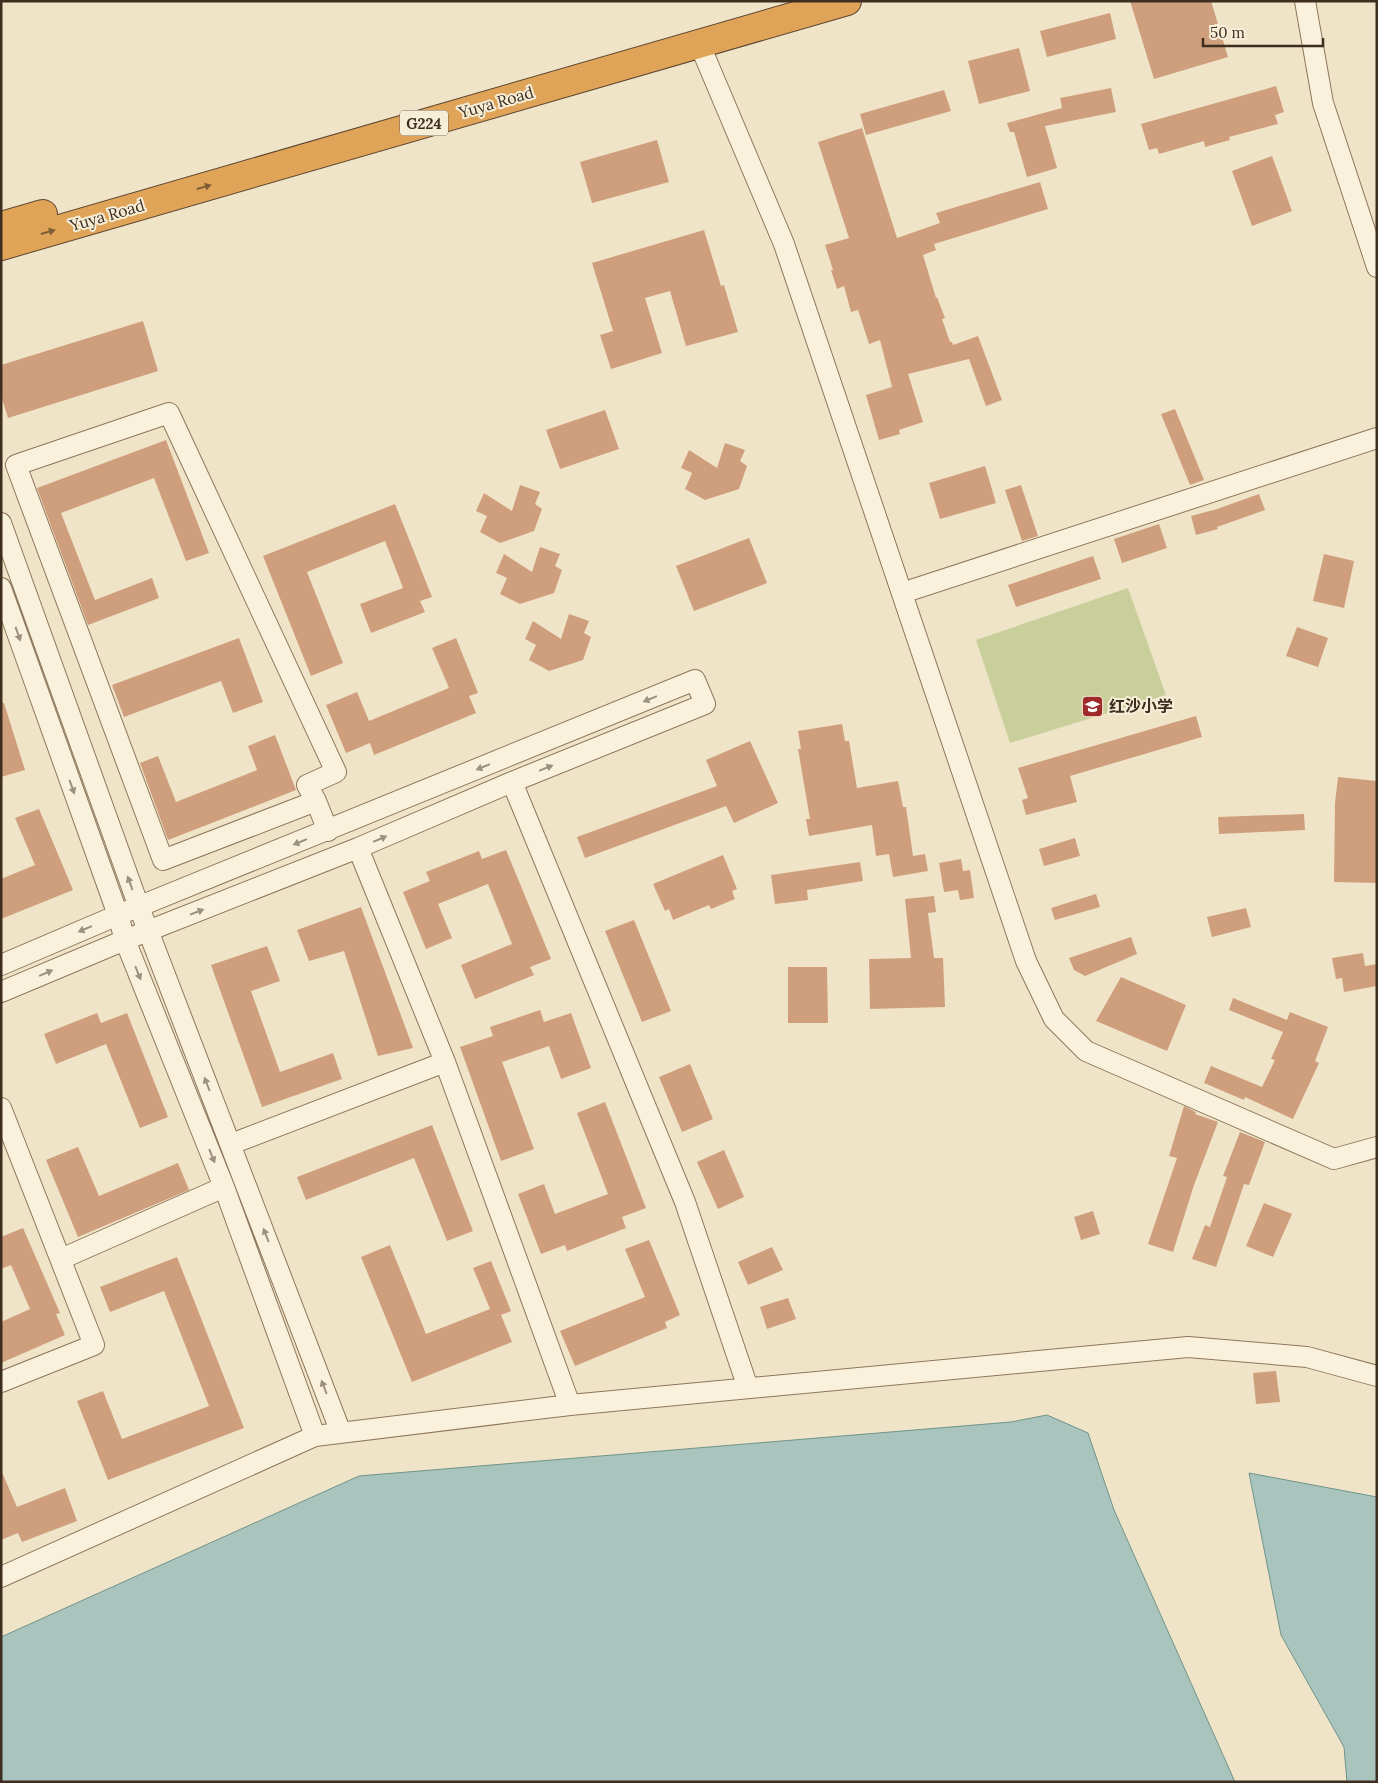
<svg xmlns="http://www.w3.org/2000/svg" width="1378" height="1783" font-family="Lora,'Noto Sans SC',serif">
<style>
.green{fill:#c9cf9b}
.water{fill:#a9c4bc;stroke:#6f938a}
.building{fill:#cf9f7d}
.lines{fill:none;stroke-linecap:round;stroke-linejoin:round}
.minor-casing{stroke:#8d765c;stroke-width:22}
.highway-casing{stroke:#5b4430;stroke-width:30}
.minor{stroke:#faf1dc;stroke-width:20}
.highway{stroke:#e0a458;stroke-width:28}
.oneway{fill:#7e5d36}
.oneway2{fill:#9c907e}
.labels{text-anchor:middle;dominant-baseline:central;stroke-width:4;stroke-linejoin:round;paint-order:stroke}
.shield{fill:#f7eed8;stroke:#756857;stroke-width:1}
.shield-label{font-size:15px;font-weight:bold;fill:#3d2e20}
.street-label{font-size:16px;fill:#3d2e20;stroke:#f7eed8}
.poi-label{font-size:16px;font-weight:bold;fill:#3d2e20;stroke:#f7eed8;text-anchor:start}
</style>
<rect width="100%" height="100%" fill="#f0e4c8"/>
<path class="green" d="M1128 588 1166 695 1010 743 976 640Z"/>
<path class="water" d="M1047 1415 1088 1433 1114 1510 1235 1782H1V1637L359 1476 1011 1422Z
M1249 1473 1377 1497V1782H1347L1344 1747 1281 1635Z"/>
<path class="building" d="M1130 1H1211L1228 57 1154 79Z
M1110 13 1116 39 1047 57 1040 31Z
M1019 48 1030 91 979 104 968 61Z
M1276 86 1284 112 1275 115 1278 124 1229 137 1230 140 1205 147 1204 141 1159 154 1157 148 1149 150 1141 124Z
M1111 88 1116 112 1045 126 1057 168 1027 177 1014 132H1010L1007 123 1062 108 1060 98Z
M944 90 951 111 866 135 860 114Z
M862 128 897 238 940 223 936 213 1040 182 1048 209 934 244 936 250 923 255 936 298 937 297 945 318 942 319 950 342H952L953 345 978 336 1002 400 986 406 969 359 908 374 923 422 899 430 900 434 879 440 866 395 892 387 880 340 869 344 858 310 851 312 844 286 837 289 831 270H833L825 245 849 238 818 142Z
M657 140 669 182 592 203 580 162Z
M1272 156 1292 211 1252 226 1232 171Z
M704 230 721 286 724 285 738 332 686 346 670 291 645 298 662 353 611 369 600 335 613 331 592 263Z
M143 321 158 371 8 418 1 395V365Z
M1175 409 1204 480 1190 485 1161 414Z
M605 410 619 449 560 469 546 430Z
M166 440 209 553 186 561 154 478 61 513 95 600 152 578 159 598 88 625 37 488Z
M725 443 745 450 740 461 747 466 739 489 705 500 685 489 692 473 681 468 689 450 717 468Z
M985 466 996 503 940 519 929 483Z
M520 485 540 492 535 504 542 509 534 531 500 543 480 532 487 516 476 511 484 493 512 511Z
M1021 485 1038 536 1022 541 1005 490Z
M1259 494 1265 510 1217 527 1218 529 1196 535 1191 516 1217 509Z
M395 504 432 597 420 601 425 612 371 633 360 604 403 588 385 541 307 572 343 663 311 676 263 556Z
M1159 524 1167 548 1122 563 1114 539Z
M749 538 767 583 694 611 676 566Z
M540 547 560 554 555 566 562 570 554 593 520 604 500 594 507 578 496 573 504 554 532 572Z
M1324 554 1354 561 1344 608 1313 601Z
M1093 556 1101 579 1016 607 1008 585Z
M569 614 589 621 584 633 591 637 583 660 549 671 529 660 536 645 525 639 533 621 561 639Z
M1297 627 1328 638 1318 667 1286 656Z
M239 638 263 702 233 713 221 681 124 717 112 685Z
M456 638 478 693 469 696 476 713 374 755 370 743 346 753 326 705 357 692 369 721 449 688 432 648Z
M1 703H4L25 770 1 777Z
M1196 716 1202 737 1070 776 1077 802 1026 815 1022 800 1028 798 1018 768Z
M842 724 845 741H849L857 788 898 781 903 807H906L913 856 925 854 928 871 893 877 889 854 876 856 872 825 809 836 806 819H810L798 749H801L798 731Z
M275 735 296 790 168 840 140 763 158 756 176 802 257 770 248 746Z
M750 741 778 803 734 823 726 806 585 858 577 837 717 786 706 760Z
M1338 777 1377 781V883L1334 882 1335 803Z
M39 809 73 890 1 919V879L35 865 15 818Z
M1304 814 1305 830 1219 834 1218 817Z
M1075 838 1080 856 1044 866 1039 849Z
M506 850 551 959 530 967 534 975 475 999 461 965 512 944 488 884 438 904 452 938 426 949 403 892 430 881 426 872 479 851 482 859Z
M723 855 737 889 732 891 735 899 711 909 709 905 673 920 669 909 665 911 653 884Z
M961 859 963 871 970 870 974 898 960 900 958 890 944 892 939 863Z
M860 862 863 881 807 890 808 900 775 904 771 875Z
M1096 894 1100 907 1055 920 1051 908Z
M934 896 936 912 928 913 934 958H943L945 1007 870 1009 869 959 911 958 905 899Z
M361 907 413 1048 378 1056 344 951 309 961 297 930Z
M1246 908 1251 927 1212 937 1207 917Z
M634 920 671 1011 642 1022 605 931Z
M1131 937 1137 954 1085 976 1074 970 1069 958Z
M267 946 280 981 251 991 280 1072 333 1053 342 1079 262 1107 211 965Z
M1363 953 1365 966 1377 964V986L1344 992 1342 978 1336 979 1332 958Z
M788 967H827L828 1023H788Z
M1121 977 1186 1005 1167 1051 1096 1021Z
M1233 998 1287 1020 1290 1012 1328 1027 1315 1061 1319 1063 1293 1119 1245 1097 1244 1100 1204 1083 1211 1066 1262 1087 1275 1060 1271 1059 1283 1032 1229 1010Z
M540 1010 544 1022 571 1013 591 1068 561 1079 549 1046 502 1062 534 1149 501 1161 460 1047 493 1036 490 1027Z
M97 1013 101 1023 127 1013 168 1117 140 1128 106 1044 56 1064 44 1034Z
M690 1064 713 1119 682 1132 659 1077Z
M605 1102 646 1208 622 1217 626 1228 567 1251 565 1245 541 1254 518 1194 544 1184 555 1214 608 1194 577 1113Z
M1184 1106 1196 1112 1195 1114 1218 1122 1194 1185 1173 1252 1148 1244 1177 1158 1169 1156Z
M432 1125 473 1231 447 1241 414 1158 306 1200 297 1177Z
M1240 1132 1265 1142 1249 1185 1244 1184 1216 1267 1192 1259 1205 1225 1210 1227 1227 1177 1223 1176Z
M78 1147 99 1196 178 1163 189 1190 78 1237 46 1160Z
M724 1150 744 1197 718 1209 697 1162Z
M1264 1203 1292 1214 1273 1257 1246 1246Z
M1093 1211 1100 1234 1081 1240 1074 1217Z
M23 1228 60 1313 56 1314 65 1335 1 1363V1322L30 1309 11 1265 1 1269V1237Z
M649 1240 680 1315 665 1322 667 1328 575 1366 560 1331 645 1297 625 1249Z
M390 1245 426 1334 490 1309 473 1268 491 1261 511 1311 501 1315 512 1342 412 1382 361 1257Z
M772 1247 783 1270 748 1285 738 1262Z
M177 1257 244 1428 108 1480 77 1401 103 1391 122 1439 209 1406 164 1291 110 1312 100 1287Z
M788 1298 796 1319 767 1329 760 1307Z
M1276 1371 1280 1402 1256 1404 1253 1373Z
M1 1470 17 1507 65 1488 77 1521 22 1542 18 1533 1 1540Z"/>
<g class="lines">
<defs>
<path id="minor" d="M1305 1 1323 103 1377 267
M699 43 784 244 1026 961 1054 1019 1086 1051 1334 1159 1377 1147
M1 523 139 907 341 1433
M1 588 118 915 125 940 224 1187 315 1436
M902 593 1377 438
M512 782 685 1202 748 1388
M316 801 163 860 16 465 169 413 336 772 307 785 316 801 328 831
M358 848 445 1062 570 1405
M1 965 118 915 695 680 705 704 512 782 358 848 125 940 1 992
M1 1108 94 1345 1 1382
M231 1144 445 1062
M61 1259 224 1187
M1 1577 315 1436 570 1405 1188 1347 1307 1357 1377 1376"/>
<path id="highway" d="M1 226 43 214
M1 246 847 1"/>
</defs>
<use href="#minor" class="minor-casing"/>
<use href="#highway" class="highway-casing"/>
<use href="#minor" class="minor"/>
<use href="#highway" class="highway"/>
</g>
<defs><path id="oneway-solid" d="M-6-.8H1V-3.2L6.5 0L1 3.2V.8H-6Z" transform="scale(1.25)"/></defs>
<g class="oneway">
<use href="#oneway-solid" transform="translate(204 187) rotate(-16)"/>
<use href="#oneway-solid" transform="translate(48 232) rotate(-16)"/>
</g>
<g class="oneway2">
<use href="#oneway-solid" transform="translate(18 634) rotate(70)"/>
<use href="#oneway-solid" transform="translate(650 699) rotate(158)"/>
<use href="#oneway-solid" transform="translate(483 767) rotate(158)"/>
<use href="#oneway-solid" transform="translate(546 768) rotate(-22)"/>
<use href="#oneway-solid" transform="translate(72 787) rotate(70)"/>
<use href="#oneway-solid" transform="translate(380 839) rotate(-23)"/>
<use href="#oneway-solid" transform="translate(300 842) rotate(158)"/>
<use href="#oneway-solid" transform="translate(130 883) rotate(-110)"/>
<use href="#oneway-solid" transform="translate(197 912) rotate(-21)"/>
<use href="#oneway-solid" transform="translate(85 929) rotate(157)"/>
<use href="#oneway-solid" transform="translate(46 973) rotate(-23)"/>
<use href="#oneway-solid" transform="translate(138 973) rotate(68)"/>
<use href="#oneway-solid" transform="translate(207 1084) rotate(-111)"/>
<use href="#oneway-solid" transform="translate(212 1156) rotate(68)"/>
<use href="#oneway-solid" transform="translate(266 1235) rotate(-111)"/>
<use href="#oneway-solid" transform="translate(324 1387) rotate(-111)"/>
</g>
<defs>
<symbol id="school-square" viewBox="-11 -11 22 22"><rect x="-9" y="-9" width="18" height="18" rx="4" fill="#9e2a2b" stroke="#f7eed8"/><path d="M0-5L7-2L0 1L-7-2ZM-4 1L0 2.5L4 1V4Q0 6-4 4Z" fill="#fff"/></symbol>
</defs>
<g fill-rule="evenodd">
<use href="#school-square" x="1080" y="694" width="25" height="25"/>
</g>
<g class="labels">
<rect class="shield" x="400" y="110.5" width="48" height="25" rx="4"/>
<g class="shield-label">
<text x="424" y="123">G224</text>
</g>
<g class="street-label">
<text transform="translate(496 102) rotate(-16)">Yuya Road</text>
<text transform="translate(107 215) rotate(-16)">Yuya Road</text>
</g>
<g class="poi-label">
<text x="1109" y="706">红沙小学</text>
</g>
</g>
<rect width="1378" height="1783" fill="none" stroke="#3d2e20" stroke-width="5"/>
<path d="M1203 38v8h120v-8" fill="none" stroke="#3d2e20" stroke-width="2.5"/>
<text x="1210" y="38" font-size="15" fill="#3d2e20" stroke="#f7eed8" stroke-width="4" paint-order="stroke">50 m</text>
</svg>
